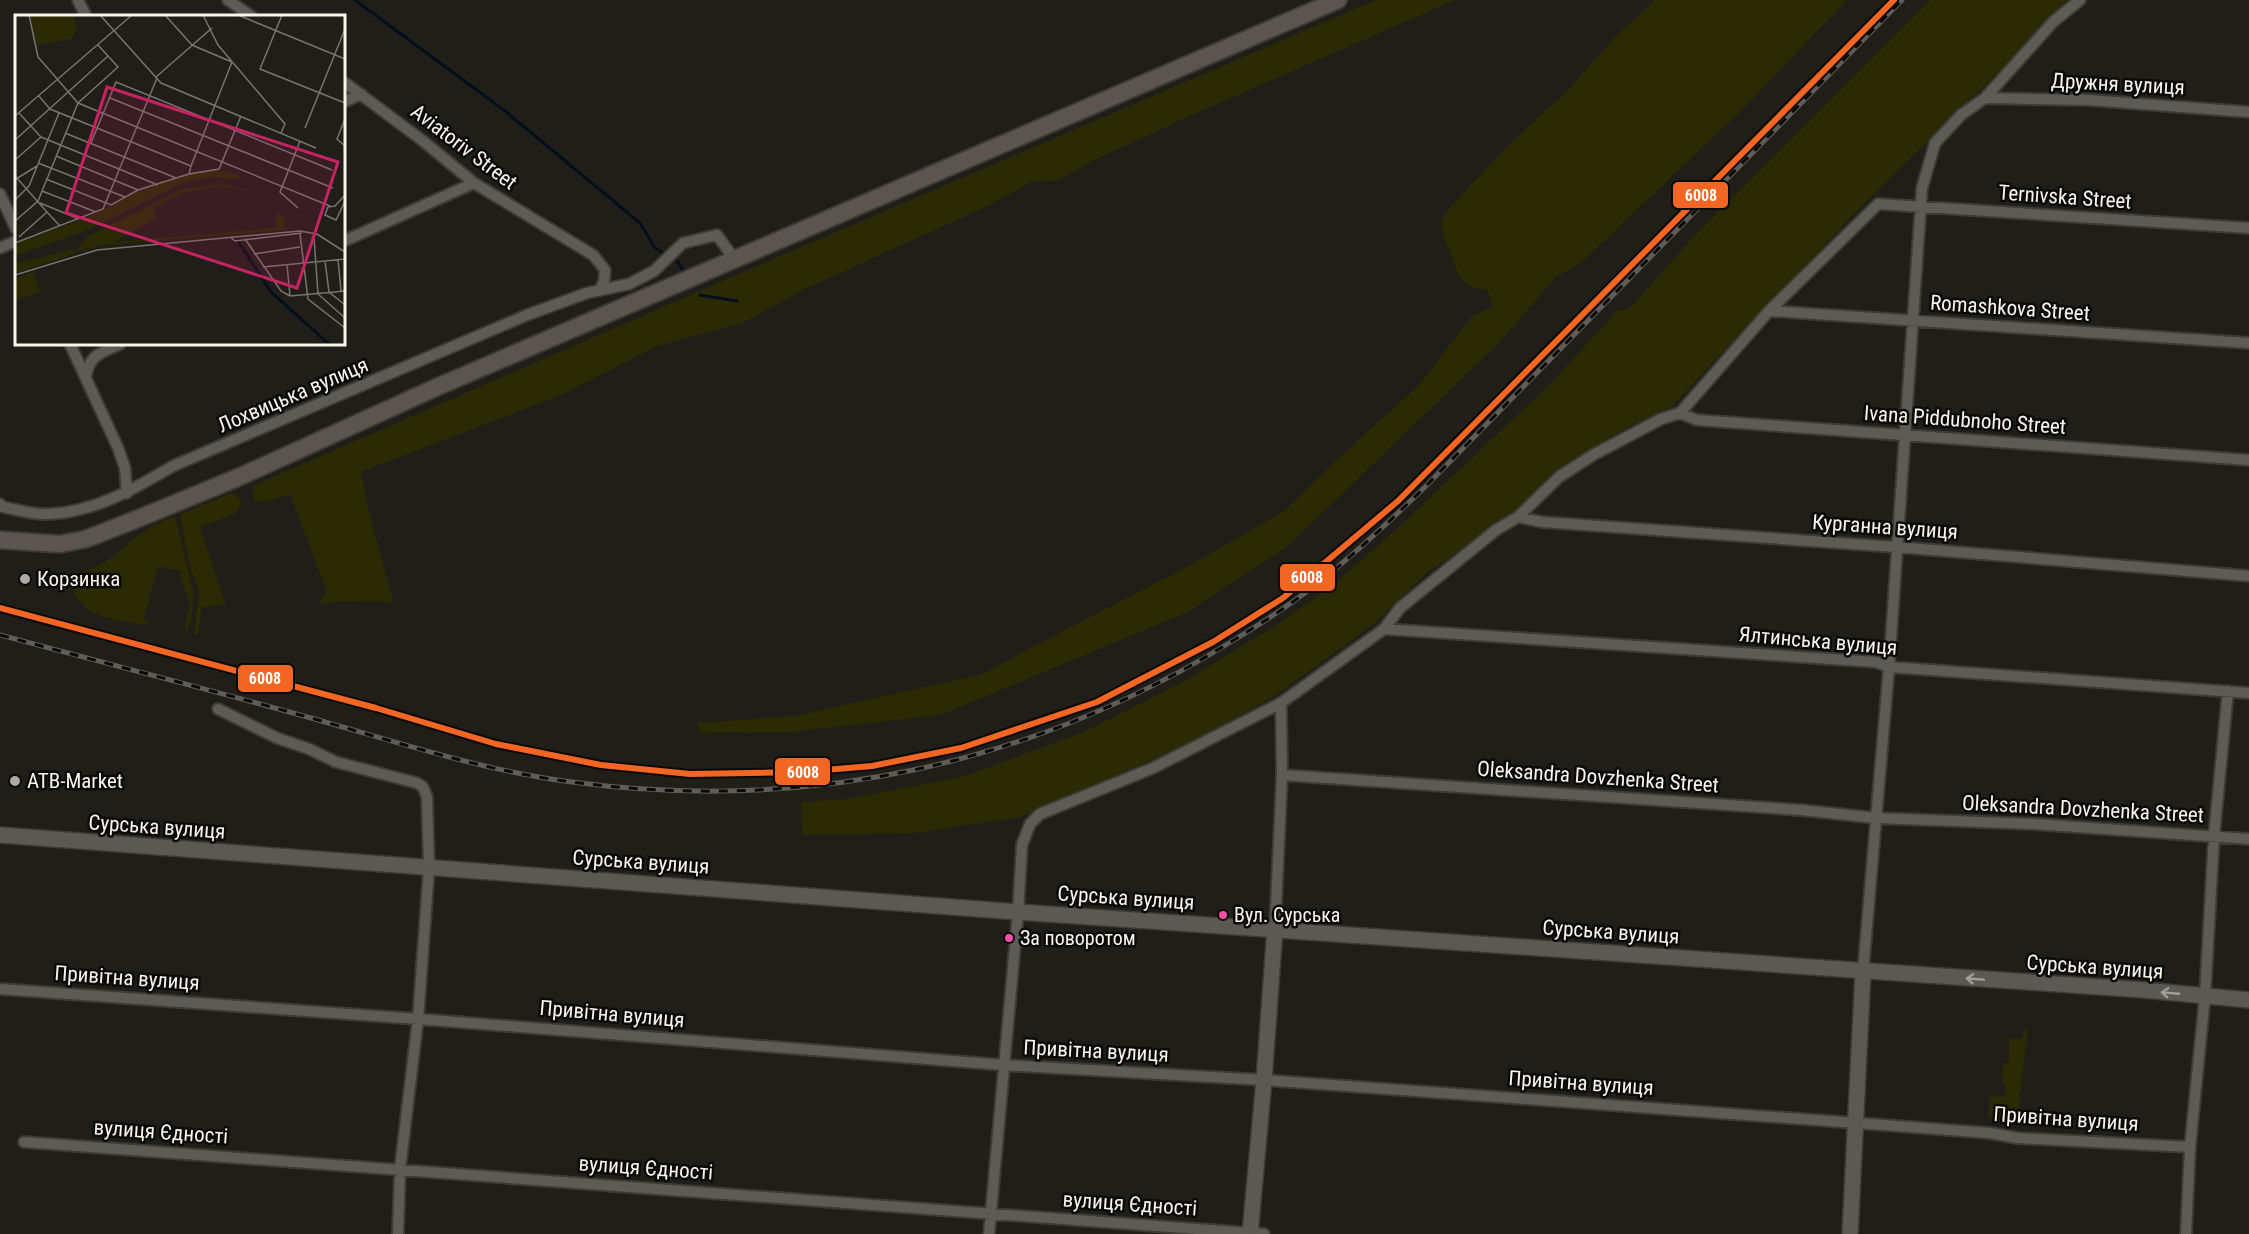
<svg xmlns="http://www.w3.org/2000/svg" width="2249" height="1234" font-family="'Roboto Condensed',sans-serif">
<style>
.green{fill:#2a2a05}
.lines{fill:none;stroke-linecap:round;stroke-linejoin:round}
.stream{stroke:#030f1d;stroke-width:3}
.street-casing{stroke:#3c3b36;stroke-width:14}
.secondary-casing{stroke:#3c3b36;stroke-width:18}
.primary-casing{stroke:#3c3b36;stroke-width:20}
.street{stroke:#5d5b56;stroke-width:10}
.secondary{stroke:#5c5854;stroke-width:15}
.primary{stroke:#5c554f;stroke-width:16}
.rail-casing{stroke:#5f5d59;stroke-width:5}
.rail{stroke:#0c0a05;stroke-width:3;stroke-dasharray:9;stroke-linecap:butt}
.rail-1-casing{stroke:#0c0a05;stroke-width:10}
.rail-1{stroke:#f26522;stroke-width:6}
.oneway{stroke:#a29f99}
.poi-dot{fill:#acaaa2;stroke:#0c0a05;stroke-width:2}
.bus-dot{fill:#f54da8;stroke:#0c0a05;stroke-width:2}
.labels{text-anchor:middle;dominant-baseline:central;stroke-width:5;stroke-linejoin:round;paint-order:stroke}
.bus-label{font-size:20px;fill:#f8f5ed;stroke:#0c0a05;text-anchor:start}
.street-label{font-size:21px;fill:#f8f5ed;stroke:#0c0a05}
.poi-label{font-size:21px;fill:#f8f5ed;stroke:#0c0a05;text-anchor:start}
.inset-river{fill:none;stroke:#030f1d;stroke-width:3}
.inset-road{fill:none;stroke:#76746d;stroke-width:1.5}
.view{fill:#c52362;fill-opacity:0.15;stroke:#c52362;stroke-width:3}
.inset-edge{fill:none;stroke:#f8f5ed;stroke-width:3}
.line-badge{stroke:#0c0a05;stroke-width:2}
.badge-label{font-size:16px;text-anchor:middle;font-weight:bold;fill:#fff}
</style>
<rect width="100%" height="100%" fill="#201e18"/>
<path class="green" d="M1376 0H1455L1192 115 1101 157 1058 180 1031 182 992 204 807 288 742 323 655 347 564 394 361 472 371 520 394 602 340 601 317 605 327 592 290 494C279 497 265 506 254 499L252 486 741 273Z
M1654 0H1847L1740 112 1582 262 1556 277 1498 344 1287 547 1188 612 941 715 791 732 701 733 697 723 794 716 979 675 1192 564 1284 511 1347 450 1419 385 1472 316 1493 306 1487 290 1470 287 1459 277 1442 231 1441 222 1444 214 1508 145 1566 92 1612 40Z
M1930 0H2075L2058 13 1858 210 1671 407 1619 432 1553 475 1514 514 1428 572 1370 627 1273 697 1193 742 1021 817 916 833 802 835 801 802 847 799 965 776 1086 731 1188 679 1273 627 1332 586 1401 525 1550 384 1617 311 1629 309 1692 238Z
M229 494H235L242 503 236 513 200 527 226 605 202 607 198 634H194L199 593 188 561 180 514Z
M175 516 194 594 191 620 187 630 184 629 190 606 179 571 158 566 144 619 150 621 146 625C115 621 64 614 73 572 103 574 125 542 149 528 157 523 166 520 175 516Z
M2024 1030H2028L2017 1121 1988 1118 1990 1096 2005 1097 2006 1083H2002L2003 1063H2009V1038L2022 1039Z"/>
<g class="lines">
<path class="stream" d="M355 0 505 111 640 223 655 248 662 252
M677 261 683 270
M700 295 737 301"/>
<defs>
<path id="street" d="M78 0 86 16
M228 0 251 16
M344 82 423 141 474 183 593 255 605 270 604 281 600 290
M1985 98 2088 100 2249 112
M344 102 361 94
M0 194 16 229
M344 241 474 183
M0 248 16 241
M1769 311 2249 343
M70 344 118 448 125 468 127 493
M86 376C90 354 101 353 120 344
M1680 413 1697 420 2249 460
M0 504 3 507C18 510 33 515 49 514 95 512 134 489 173 466L527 315 587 293 629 284 654 271 683 243 717 235 735 260
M1518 517 1542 522 1896 547 2249 576
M1384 629 1876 662 1889 667 2249 693
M1281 703 1384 629 1400 608 1496 530 1518 517 1559 477 1593 455 1661 419 1680 413 1769 311 1878 204 2249 228
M218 709 277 738 309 749 336 762 417 783 423 787 427 797 429 868 418 1019 400 1169 398 1234
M1275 928 1282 775
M1863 972 1889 667 1922 188 1935 143 1961 115 1985 98 2054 21 2080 0
M0 989 418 1019 1004 1065 1264 1080 1857 1123 1990 1133 2017 1138 2190 1147
M24 1142 1264 1234
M989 1234 1018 912 1022 845 1030 824 1040 814 1153 768 1281 703 1282 775 1801 810 1876 818 2034 824 2249 839
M2186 1234 2190 1147 2205 996 2214 836 2228 691"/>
<path id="secondary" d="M0 835 1018 912 2144 990 2249 1000
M1250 1234 1264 1080 1275 928
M1850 1234 1863 972"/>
<path id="primary" d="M0 540 60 544 86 539 142 517 239 477 437 387 1338 0"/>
</defs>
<use href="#street" class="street-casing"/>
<use href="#secondary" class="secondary-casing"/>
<use href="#primary" class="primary-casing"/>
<use href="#street" class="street"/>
<use href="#secondary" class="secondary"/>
<use href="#primary" class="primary"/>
<defs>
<path id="rail" d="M0 635C104 663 208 689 311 718 397 742 484 771 572 782 807 813 1033 765 1234 640 1260 624 1286 608 1310 589 1351 558 1388 523 1425 487L1902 0"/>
</defs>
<use href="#rail" class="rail-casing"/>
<use href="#rail" class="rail"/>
<defs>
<path id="rail-1" d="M0 608 376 708 496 744 601 765 690 774 801 772 872 766 961 748 1097 702 1213 642 1283 598 1398 501 1894 0"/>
</defs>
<use href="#rail-1" class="rail-1-casing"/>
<use href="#rail-1" class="rail-1"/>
</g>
<defs><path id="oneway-shaft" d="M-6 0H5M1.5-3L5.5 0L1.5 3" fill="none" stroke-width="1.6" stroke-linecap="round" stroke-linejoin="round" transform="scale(1.5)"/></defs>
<g class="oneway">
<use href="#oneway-shaft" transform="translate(1975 979) rotate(-176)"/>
<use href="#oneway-shaft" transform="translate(2170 993) rotate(-175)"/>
</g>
<g class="poi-dot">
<circle cx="25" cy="579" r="6"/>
<circle cx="15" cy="781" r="6"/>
</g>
<g class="bus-dot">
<circle cx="1223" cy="915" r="5"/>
<circle cx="1009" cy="938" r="5"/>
</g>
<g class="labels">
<g class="bus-label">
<text x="1234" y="915">Вул. Сурська</text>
<text x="1020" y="938">За поворотом</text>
</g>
<g class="street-label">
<text transform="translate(2118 84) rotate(3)">Дружня вулиця</text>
<text transform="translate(464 147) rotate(37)">Aviatoriv Street</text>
<text transform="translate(2065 197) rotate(4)">Ternivska Street</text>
<text transform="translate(2010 308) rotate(4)">Romashkova Street</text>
<text transform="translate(293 395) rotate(-23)">Лохвицька вулиця</text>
<text transform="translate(1965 420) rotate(4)">Ivana Piddubnoho Street</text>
<text transform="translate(1885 527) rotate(4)">Курганна вулиця</text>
<text transform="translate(1818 641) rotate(5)">Ялтинська вулиця</text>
<text transform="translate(1598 777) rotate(4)">Oleksandra Dovzhenka Street</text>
<text transform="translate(2083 809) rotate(3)">Oleksandra Dovzhenka Street</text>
<text transform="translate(157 827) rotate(4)">Сурська вулиця</text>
<text transform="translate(641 862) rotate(4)">Сурська вулиця</text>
<text transform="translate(1126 898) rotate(4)">Сурська вулиця</text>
<text transform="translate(1611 932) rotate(4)">Сурська вулиця</text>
<text transform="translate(2095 967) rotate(4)">Сурська вулиця</text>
<text transform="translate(127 978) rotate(4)">Привітна вулиця</text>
<text transform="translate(612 1014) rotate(5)">Привітна вулиця</text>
<text transform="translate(1096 1051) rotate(3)">Привітна вулиця</text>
<text transform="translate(1581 1083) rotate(4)">Привітна вулиця</text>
<text transform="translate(2066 1119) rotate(4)">Привітна вулиця</text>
<text transform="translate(161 1132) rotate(4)">вулиця Єдності</text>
<text transform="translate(646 1168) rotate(4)">вулиця Єдності</text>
<text transform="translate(1130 1204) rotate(4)">вулиця Єдності</text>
</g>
<g class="poi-label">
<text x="37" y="579">Корзинка</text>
<text x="27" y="781">ATB-Market</text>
</g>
</g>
<g transform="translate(15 15)">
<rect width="330" height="330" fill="#201e18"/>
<path d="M15 0H59L62 16 56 24 21 30ZM204 155 227 161 226 164 195 162 165 169 72 215 0 241V229L71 203 124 176 174 159ZM209 169 234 176 204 171 167 178 139 192 141 203 99 227 260 213 262 198 270 201 269 213 272 215 88 230 60 237 73 221 168 174ZM59 234 58 239 0 258V249ZM18 257 25 277 0 286V263Z" fill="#2a2a05"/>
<path class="inset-river" d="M223 226 256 277 315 330"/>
<path class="inset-road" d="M14 0 23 42 63 88 315 191M85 0 146 68 301 133M150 0 177 30 217 47 176 151M188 0 203 30 270 109 266 118M223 0 330 44M267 0 245 54 330 88M141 62 197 13M23 80 35 94 176 151 174 159 204 154 226 101M95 83 318 173M4 98 26 122 143 170M0 101 117 0M330 104 322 124 330 131M290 113 330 14M50 118 161 163M0 125 93 41M76 128 101 67 317 155M41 141 123 175M0 145 26 122M23 148 110 182M0 161 32 197M1 164 22 151M31 164 96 190 123 175 174 159M27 176 81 197M330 180 320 191 313 192 310 200 321 205 330 186M0 185 14 171 44 98M25 188 64 204M283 193 265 177 285 126M0 206 23 186 63 88 103 52 83 30M285 219 293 284 330 313M4 222 32 197 45 211M215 222 220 226 287 218M299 222 303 279 330 303M230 224 266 276 275 281M0 228 88 194 142 63M239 239 285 232M323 245 326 276M310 246 314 277 330 290M272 250 275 281M248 252 330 244M0 260 82 235 285 216 302 219 330 237M275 281 330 276"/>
<path class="view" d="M92 72 323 147 282 273 51 198Z"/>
<rect width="330" height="330" class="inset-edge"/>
</g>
<g class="line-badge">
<rect x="1672" y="181" width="57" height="28" rx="6" fill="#f26522"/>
<rect x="1279" y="563" width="57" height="29" rx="6" fill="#f26522"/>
<rect x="237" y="664" width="57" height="29" rx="6" fill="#f26522"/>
<rect x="774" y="757" width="57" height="29" rx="6" fill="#f26522"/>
</g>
<g class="badge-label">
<text x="1701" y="201">6008</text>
<text x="1307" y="583">6008</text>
<text x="265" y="684">6008</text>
<text x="803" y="778">6008</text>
</g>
</svg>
